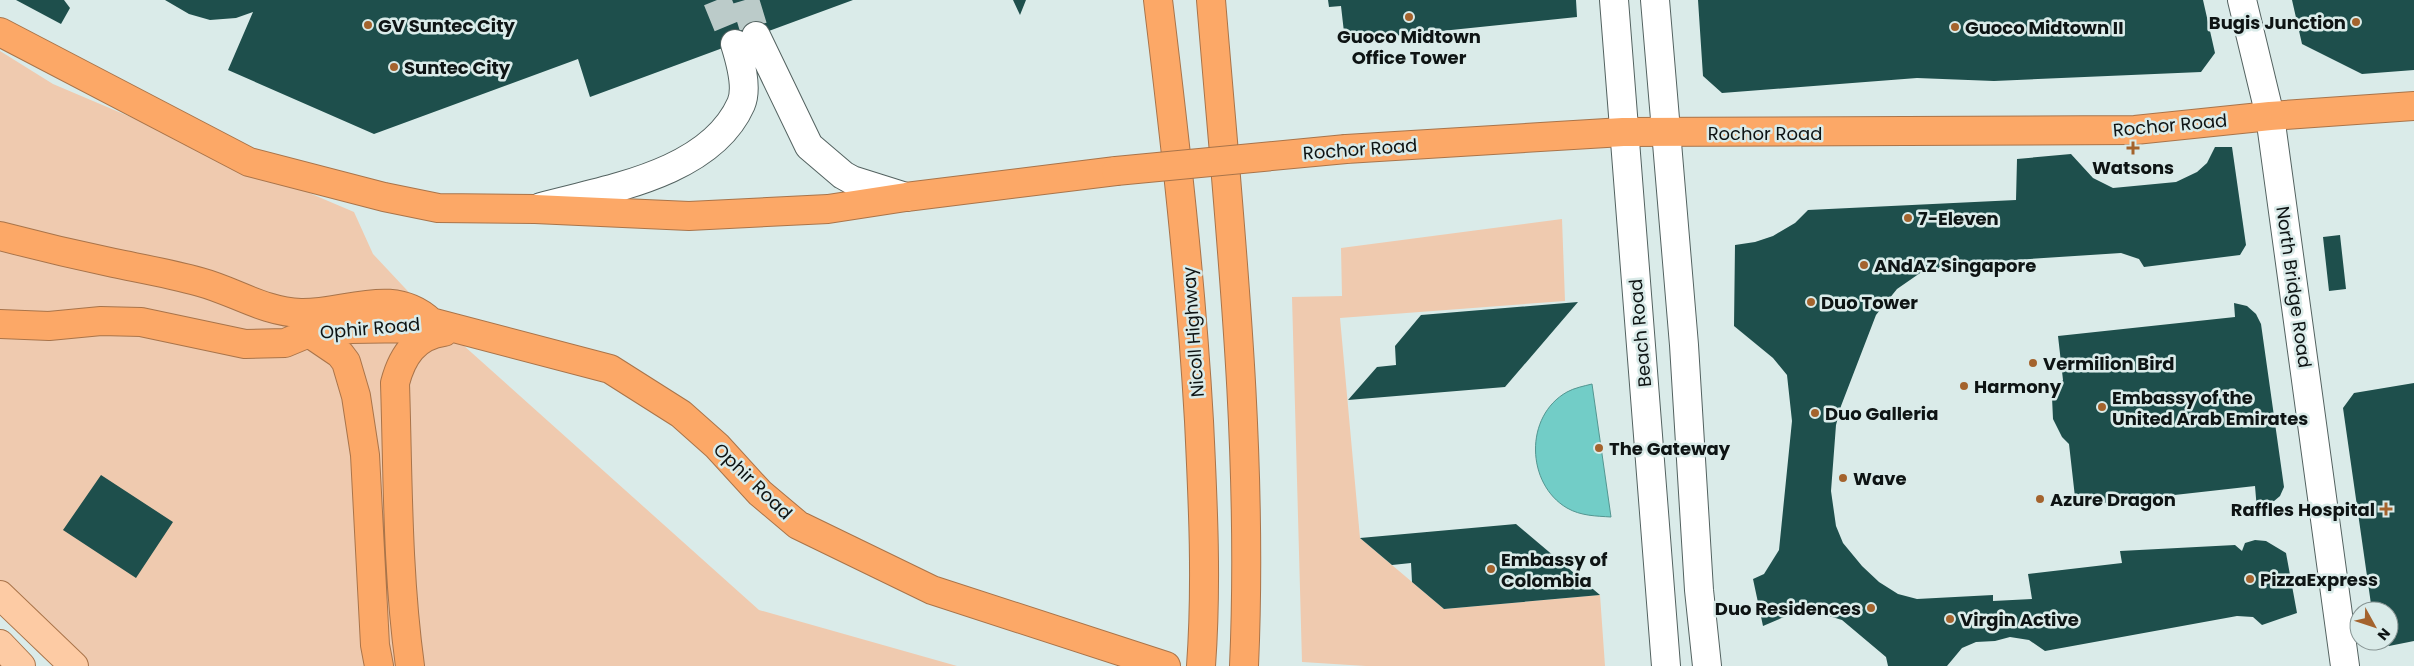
<svg xmlns="http://www.w3.org/2000/svg" width="2414" height="666" font-family="Poppins,sans-serif">
<style>
.green{fill:#efcaaf}
.water{fill:#72cdc7;stroke:#549691}
.building{fill:#1e4f4c}
.lines{fill:none;stroke-linecap:round;stroke-linejoin:round}
.secondary-tunnel{stroke:#bbcbc9;stroke-width:28;stroke-dasharray:28 14;stroke-linecap:butt}
.secondary-casing{stroke:#536260;stroke-width:30}
.primary-casing{stroke:#a9744a;stroke-width:30}
.highway-casing{stroke:#a9744a;stroke-width:30}
.secondary{stroke:#fff;stroke-width:28}
.primary{stroke:#fdcba4;stroke-width:28}
.highway{stroke:#fca867;stroke-width:28}
.highway-bridge-casing{stroke:#a9744a;stroke-width:30;stroke-linecap:butt}
.highway-bridge{stroke:#fca867;stroke-width:28}
.poi-dot{fill:#a4632d;stroke:#daebe9;stroke-width:2}
.labels{text-anchor:middle;dominant-baseline:central;stroke-width:5;stroke-linejoin:round;paint-order:stroke}
.poi-label{font-size:18px;font-weight:bold;fill:#0e1414;stroke:#daebe9;text-anchor:start}
.street-label{font-size:18px;fill:#0e1414;stroke:#daebe9}
</style>
<rect width="100%" height="100%" fill="#daebe9"/>
<path class="green" d="M0 51 53 84 354 212 373 254 434 319 759 610 957 666H81L0 589Z
M1562 219 1565 301 1340 318 1360 538 1444 609 1600 595 1605 666H1366L1302 662 1292 297 1342 296 1341 248Z"/>
<path class="water" d="M1592 384 1611 517C1596 516 1581 516 1567 508 1526 484 1524 416 1567 392 1574 388 1584 386 1592 384Z"/>
<path class="building" d="M16 0H64L70 8 61 24Z
M165 0H853L590 97 578 59 374 134 228 70 253 12 236 18 210 20 189 14Z
M1013 0H1026L1020 15Z
M1328 0H1576L1577 17 1345 41 1341 6 1329 7Z
M1698 0H2203L2215 53 2201 72 1994 81 1917 78 1722 93 1703 76Z
M2292 0H2414V70L2362 74 2302 44Z
M2215 147H2232L2246 245 2240 255 2144 267 2139 259 2121 253 1967 263 1923 271 1897 289 1876 315 1841 406 1836 425 1831 491 1836 526 1843 543 1862 566 1879 582 1898 594 1917 599 1993 595V601L2032 599 2028 574 2122 563 2120 551 2235 545 2242 551 2245 543 2255 540 2266 541 2286 553 2297 613 2262 625 2253 617 2237 616 2045 651 2029 640 2010 637 1995 641 1976 642 1962 648 1947 666H1888L1886 657 1842 620 1816 612 1791 614 1763 626 1753 579 1764 574 1779 550 1792 421 1787 375 1773 358 1734 326 1735 245 1755 242 1773 236 1795 223 1808 210 2016 200 2017 159 2071 154 2093 178 2113 188 2176 182 2197 172 2207 163Z
M2340 235 2346 289 2329 291 2323 237Z
M1578 302 1505 387 1348 400 1377 367 1396 365 1395 346 1421 315Z
M2234 303 2247 306 2256 314 2261 324 2284 487 2280 496 2267 507 2257 510 2255 486 2076 506 2069 444 2062 437 2053 419 2052 397 2063 380 2058 336 2235 317Z
M2414 383V641L2389 646 2383 641H2389V611H2372L2343 408 2354 393Z
M101 475 173 522 136 578 63 530Z
M1516 524 1600 595 1444 609 1412 582 1411 563 1392 565 1360 538Z"/>
<g class="lines">
<path class="secondary-tunnel" d="M717 0 735 44
M745 0 756 36"/>
<defs>
<path id="secondary" d="M1614 0 1666 666
M1655 0 1684 345 1699 590 1707 666
M2242 0 2270 116 2345 666
M756 36 809 146 843 175 852 180 906 197
M541 207C607 189 710 174 741 104 748 88 740 60 735 44"/>
<path id="primary" d="M0 595 74 666
M0 644 21 666"/>
<path id="highway" d="M1158 0C1175 140 1191 280 1199 421 1203 503 1207 584 1201 666
M1211 0C1229 222 1254 443 1244 666
M0 32 249 162 384 197 438 208 535 209 689 216 828 209 906 197 1116 171
M1346 149 1623 132 2135 130 2270 116 2414 106
M0 236C38 246 76 255 114 263 143 269 172 274 200 282 234 291 264 312 301 313 346 314 393 286 431 322L610 369 681 414 717 446 760 493 798 525 932 590 1166 666
M0 324 49 326 101 321 141 322 245 344 285 343 309 333 351 329 418 328 431 322
M309 333 340 354 346 362 356 396 365 455 375 645 379 666
M410 666C397 572 398 477 395 383 402 356 415 336 444 332"/>
</defs>
<use href="#secondary" class="secondary-casing"/>
<use href="#primary" class="primary-casing"/>
<use href="#highway" class="highway-casing"/>
<use href="#secondary" class="secondary"/>
<use href="#primary" class="primary"/>
<use href="#highway" class="highway"/>
<defs>
<path id="highway-bridge" d="M1116 171 1346 149"/>
</defs>
<use href="#highway-bridge" class="highway-bridge-casing"/>
<use href="#highway-bridge" class="highway-bridge"/>
</g>
<g class="poi-dot">
<circle cx="1409" cy="17" r="5"/>
<circle cx="2356" cy="22" r="5"/>
<circle cx="368" cy="25" r="5"/>
<circle cx="1955" cy="27" r="5"/>
<circle cx="394" cy="67" r="5"/>
<path d="M2130.5 140.5h5v5h5v5h-5v5h-5v-5h-5v-5h5z"/>
<circle cx="1908" cy="218" r="5"/>
<circle cx="1864" cy="265" r="5"/>
<circle cx="1811" cy="302" r="5"/>
<circle cx="2033" cy="363" r="5"/>
<circle cx="1964" cy="386" r="5"/>
<circle cx="2102" cy="407" r="5"/>
<circle cx="1815" cy="413" r="5"/>
<circle cx="1599" cy="448" r="5"/>
<circle cx="1843" cy="478" r="5"/>
<circle cx="2040" cy="499" r="5"/>
<path d="M2383.5 501.5h5v5h5v5h-5v5h-5v-5h-5v-5h5z"/>
<circle cx="1491" cy="569" r="5"/>
<circle cx="2250" cy="579" r="5"/>
<circle cx="1871" cy="608" r="5"/>
<circle cx="1950" cy="619" r="5"/>
</g>
<g class="labels">
<g class="poi-label">
<text x="2346" y="22" text-anchor="end">Bugis Junction</text>
<text x="378" y="25">GV Suntec City</text>
<text x="1965" y="27">Guoco Midtown II</text>
<text x="1409" y="36" text-anchor="middle">Guoco Midtown<tspan x="1409" dy="21">Office Tower</tspan></text>
<text x="404" y="67">Suntec City</text>
<text x="2133" y="167" text-anchor="middle">Watsons</text>
<text x="1918" y="218">7-Eleven</text>
<text x="1874" y="265">ANdAZ Singapore</text>
<text x="1821" y="302">Duo Tower</text>
<text x="2043" y="363">Vermilion Bird</text>
<text x="1974" y="386">Harmony</text>
<text x="2112" y="397">Embassy of the<tspan x="2112" dy="21">United Arab Emirates</tspan></text>
<text x="1825" y="413">Duo Galleria</text>
<text x="1609" y="448">The Gateway</text>
<text x="1853" y="478">Wave</text>
<text x="2050" y="499">Azure Dragon</text>
<text x="2375" y="509" text-anchor="end">Raffles Hospital</text>
<text x="1501" y="559">Embassy of<tspan x="1501" dy="21">Colombia</tspan></text>
<text x="2260" y="579">PizzaExpress</text>
<text x="1861" y="608" text-anchor="end">Duo Residences</text>
<text x="1960" y="619">Virgin Active</text>
</g>
<g class="street-label">
<text transform="translate(2170 125) rotate(-5)">Rochor Road</text>
<text x="1765" y="133">Rochor Road</text>
<text transform="translate(1360 149) rotate(-4)">Rochor Road</text>
<text transform="translate(2294 287) rotate(82)">North Bridge Road</text>
<text transform="translate(370 328) rotate(-5)">Ophir Road</text>
<text transform="translate(1193 332) rotate(-94)">Nicoll Highway</text>
<text transform="translate(1640 333) rotate(-95)">Beach Road</text>
<text transform="translate(753 481) rotate(44)">Ophir Road</text>
</g>
</g>
<g transform="translate(2374 626) rotate(130)"><circle r="24" fill="#daebe9" stroke="#889594"/>
<path d="M0-4L9 19L0 12L-9 19Z" fill="#a4632d"/>
<text y="-8" font-size="14" font-weight="bold" text-anchor="middle" fill="#0e1414">N</text>
</g>
</svg>
